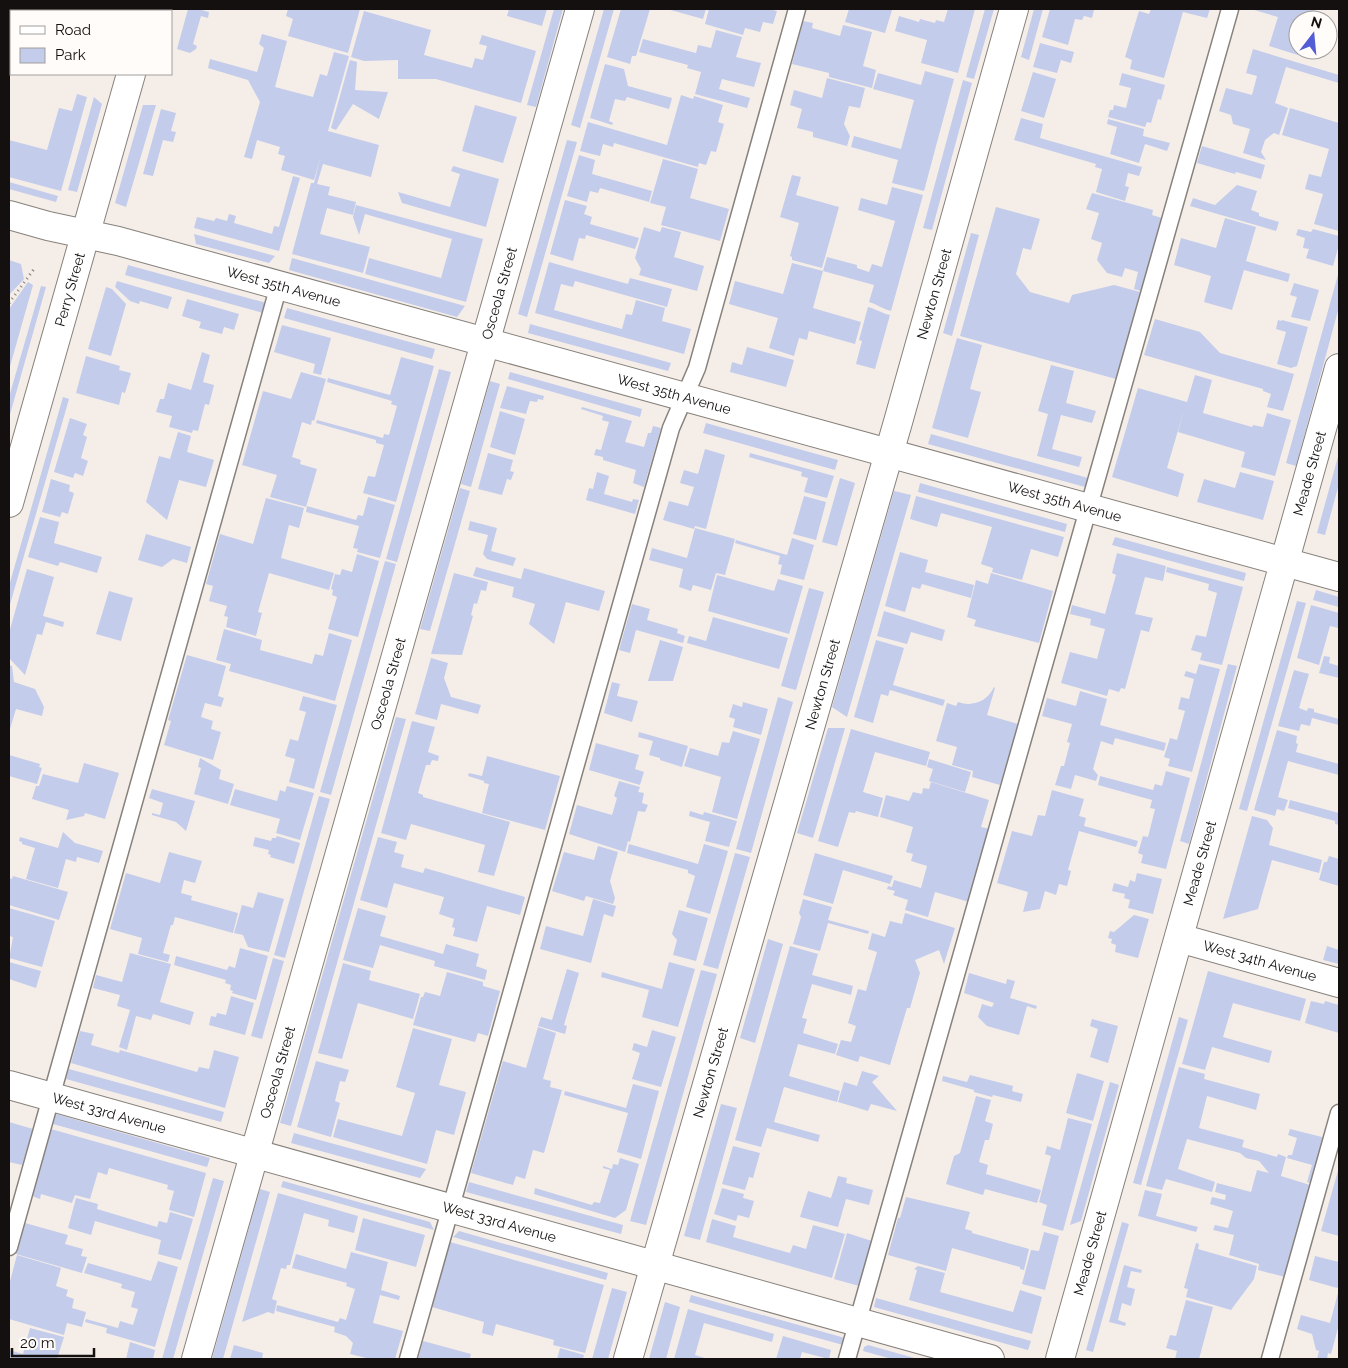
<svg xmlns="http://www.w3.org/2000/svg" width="1348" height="1368" font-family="Raleway,sans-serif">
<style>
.green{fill:#c4cceb}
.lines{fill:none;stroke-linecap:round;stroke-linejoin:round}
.lane-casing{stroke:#87817c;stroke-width:19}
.street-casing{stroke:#87817c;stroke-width:30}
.path{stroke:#837e7b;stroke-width:3;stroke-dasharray:1 4;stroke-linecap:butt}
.lane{stroke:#fff;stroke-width:16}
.street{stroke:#fff;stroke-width:28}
.labels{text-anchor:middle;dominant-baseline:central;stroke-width:4;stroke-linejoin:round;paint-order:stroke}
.street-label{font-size:14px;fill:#13100f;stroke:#fffcfa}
</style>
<rect width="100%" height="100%" fill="#f5eee8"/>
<path class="green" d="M188 9H198L209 12 208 18 201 16 193 44 197 46 196 49 190 53 177 49Z
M288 9H360L348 53 288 36 293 19 286 16Z
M509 9H547L542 26 507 16Z
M554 9H563L536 107 527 105Z
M604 9H614L580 128 571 125Z
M621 9H650L636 56H632L630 64 607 57Z
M667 9H706L703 19Z
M709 9H768L777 11 773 24 763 22 760 32 745 28 743 35 705 24Z
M849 9H886L892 10 885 33 845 22Z
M948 9H975L958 73 921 63 927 40 895 31 899 16 919 22 920 19 935 23 936 20 944 22Z
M985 9H994L974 79 966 77Z
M1034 9H1043L1029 60 1021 57Z
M1050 9H1088L1094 10 1092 18 1084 16 1082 20 1075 19 1068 45 1042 37Z
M1151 9H1210L1207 18 1183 12 1164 78 1130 69 1132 60 1125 57 1139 11 1149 14Z
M1251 9H1315L1313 17 1323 20H1298V50H1303L1301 56 1269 46 1278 17Z
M364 11 431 30 424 55 472 68 475 58 483 60 487 46 479 44 482 35 536 51 521 103 436 79H398V60L364 61 351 57Z
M803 21 813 23 812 28 840 36 843 25 872 32 863 66 876 70 872 88 829 77V73L792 64Z
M716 30 742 37 736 57 761 63 754 87 722 79 719 89 750 98 747 108 695 94 701 72 687 68 688 65 639 52 643 39 696 53 698 45 711 48Z
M262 34 287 41 275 87 313 97 320 74 327 76 334 52 349 56 328 131 379 145 371 177 323 164 317 184 330 187 328 195 356 202 353 215 327 208 320 234 370 247 363 273 292 254 311 183H314L321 155 314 180 281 170 285 156 278 154 280 147 257 140 252 159 244 157 260 102 248 80 208 68 210 59 257 72 264 48 259 44Z
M1040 43 1074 52 1071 63 1061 60 1057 73 1033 67Z
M1253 49 1339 75V83L1286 67 1275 103 1288 108 1279 135 1274 133 1265 140 1261 152 1266 160 1243 153 1250 129 1233 124 1231 115 1219 111 1226 88 1252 95 1257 76 1246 73Z
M350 60 357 62 355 90 388 92 379 119 353 104 336 130 331 128Z
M605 64 624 69 628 86 672 98 669 109 627 97 625 101 615 99 609 121 613 123 612 125 590 118Z
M925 71 954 79 924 191 892 183 898 160 851 147 854 136 901 149 914 100 873 89 878 73 921 85Z
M1033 72 1056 79 1044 118 1021 111Z
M1122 73 1165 85 1161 100 1158 99 1151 123 1147 122 1145 127 1108 117 1110 110H1113L1114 105 1126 108 1131 88 1119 85Z
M827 78 865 88 860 108 849 106 844 124 850 136 847 146 813 137V132L797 128 802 109 790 105 794 90 822 98Z
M963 80 972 83 932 230 923 228Z
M77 94 87 97 61 191 9 177V140L47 150 59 108 72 111Z
M681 95 693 99 694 96 723 105 718 122 724 124 716 152 711 151 706 165 699 163 698 167 614 143 613 147 603 144 600 156 580 151 588 122 667 145Z
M94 97 102 104 77 192 68 190Z
M143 105H156L126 207 115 203Z
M475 105 517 117 503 163 462 151Z
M1290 108 1339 123V231L1314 224 1323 194 1305 189 1309 174 1321 177 1329 149 1282 135Z
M161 109 176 113 171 131 176 132 173 142 163 140 153 176 143 174Z
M1021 118 1043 124 1040 138 1142 167 1139 176 1128 173 1125 186 1129 187 1125 201 1096 192 1102 169 1095 167 1096 164 1014 140Z
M1108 119 1144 129 1143 136 1170 143 1167 151 1145 144 1139 163 1110 154 1117 127 1107 124Z
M567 140 577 142 527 317 518 314Z
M1202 146 1265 165 1261 179 1236 172 1235 174 1197 163Z
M579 155 595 160 592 174 652 191 649 202 600 188 598 193 590 191 587 202 567 196Z
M663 159 698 169 690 198 729 209 720 241 661 225 666 207 650 203Z
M453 166 499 179 486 227 402 203 398 192 450 207 460 174 451 171Z
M792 175 801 177 796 195 839 207 822 268 792 260V257L790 256 799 223 780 217Z
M293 176 300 178 279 251 194 228 197 217 214 221 216 218 227 221 229 214 236 216 234 223 272 234 274 226 279 227Z
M9 182 58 196 56 202 9 189Z
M1237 185 1257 191 1251 210 1259 213V216L1279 222 1276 231 1190 206 1193 198 1215 205Z
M892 187 923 195 891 311C882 309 877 304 869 302L874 285 823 271 827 257 857 265V268L869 272 872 264 882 267 895 221 858 210 861 198 887 205Z
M1092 193 1153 210 1152 215 1162 218 1141 291 1134 289 1138 272 1125 268 1122 277 1107 273 1097 260 1102 243 1091 239 1099 213 1086 209Z
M565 200 587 206 584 214 592 217 590 224 639 238 635 249 586 235 585 239 579 238 573 261 550 254Z
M356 205 483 239 466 302 365 274 369 258 441 278 452 239 365 214 359 235 353 217Z
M996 207 1040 219 1031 250 1023 248 1016 274 1030 292 1069 303 1072 295 1114 285 1140 292 1116 379 960 336Z
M1225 218 1256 227 1246 261 1290 274 1288 282 1244 270 1232 310 1204 302 1211 276 1174 265 1181 238 1216 248Z
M644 227 660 232 662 227 681 232 674 257 704 266 697 291 639 275 641 269 635 258Z
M1298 229 1311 232 1313 229 1339 236V245L1333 266 1306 258 1309 249 1303 248 1305 238 1296 235Z
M971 233 979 235 952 336 943 333Z
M194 234 275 256 269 263 196 244Z
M292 258 465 306 457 317 289 270Z
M9 260 21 264 24 279 10 294H9Z
M549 262 628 284 630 278 672 289 667 307 575 281 573 287 561 284 554 310 622 329 626 314 632 315 636 300 665 308 662 321 691 329 684 354 535 313Z
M792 263 823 271 813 308 861 322 855 344 809 331 807 340 799 338 794 356 769 348 778 318 729 304 735 281 783 294Z
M128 265 270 304 267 314 125 275Z
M1339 271V307L1296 466 1286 463Z
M117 281 172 297 168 309 140 301 139 304 130 301 115 287Z
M28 282 33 285 9 370V309Z
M1294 283 1319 290 1310 321 1291 317 1297 297 1290 295Z
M41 286 46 287 9 418V397Z
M106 287 112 289 126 304 111 356 88 349Z
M187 299 239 314 234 330 224 327 222 334 199 328 201 322 182 316Z
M868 307C876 309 881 313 890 315L875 369 856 364 862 341 859 340Z
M287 308 435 349 432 359 284 318Z
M1155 319 1200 332 1220 353 1294 374 1283 411 1267 407 1271 394 1263 391V389L1144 355Z
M1278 320 1281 321 1282 320 1308 327 1297 366 1291 368 1277 364 1286 332 1276 329Z
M530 324 671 363 668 371 528 333Z
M282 325 331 338 321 375 313 373 315 364 274 352Z
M957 338 982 345 970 389 981 392 968 438 932 428Z
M747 347 794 360 786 387 730 372 732 362 742 365Z
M202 352 210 355 203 382 214 385 209 405 205 404 198 431 193 430 192 433 169 427 172 416 156 412 160 399H164L168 383 191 390Z
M86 356 120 366 119 370 131 373 125 393 122 392 119 405 76 393Z
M401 357 434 366 396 502 363 493 368 476 375 477 384 445 376 443V440L316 423 317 420 383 438 384 434 389 435 397 406 391 404 392 401 327 382 328 378 390 395Z
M1051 365 1074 371 1066 403 1096 411 1092 423 1061 415 1052 449 1082 457 1079 467 1037 456 1048 414 1038 411Z
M439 369 451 372 397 562 386 559Z
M301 372 326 379 314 421 312 420 311 425 302 422 292 457 301 460 300 464 317 469 306 507 270 497 277 475 242 465 263 391 291 399Z
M510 372 642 409 640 417 508 379Z
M1195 375 1212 380 1203 413 1252 427 1253 425 1263 427 1267 413 1291 420 1275 476 1241 467 1245 452 1178 432 1184 410 1167 468 1184 474 1178 497 1112 477 1138 388 1187 402Z
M490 381 500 384 471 487 461 484Z
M507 386 544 396 543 400 538 399 537 402 530 401 526 414 500 408Z
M63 397 69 399 9 608V586Z
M582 407 632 421 625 442 644 447 648 433H651L653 426 661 428 644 487 633 483 636 470 603 460V457L594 455 596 449 601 450 609 422 602 420 603 416 581 409Z
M500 411 525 419 515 455 490 447Z
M70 418 87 424 83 435 87 437 81 458 88 461 83 476 75 473 73 478 54 472Z
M706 423 838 460 835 470 703 433Z
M178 432 191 436 187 452 214 460 206 487 179 480 167 520 146 502 159 456 170 459Z
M931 434 1088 478 1085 487 928 444Z
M705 449 725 455 706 529 695 526 694 529 663 520 669 501 688 506 694 487 680 483 684 470 698 474Z
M488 453 513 460 510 471 514 472 511 480 507 479 502 495 478 489Z
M750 453 834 476 827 498 804 492 808 478 801 476 802 472 749 457Z
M1339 453V484L1325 535 1317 533Z
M597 472 609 476 604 494 632 502 633 499 639 500 635 514 586 500 589 488 593 489Z
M1240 472 1274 481 1263 520 1197 502 1204 479 1235 488Z
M840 478 855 483 837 546 822 542Z
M51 479 70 485 69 491 74 493 68 514 62 512 60 517 42 512Z
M920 483 1067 524 1065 532 918 492Z
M460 488 470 491 430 631 420 629Z
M894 491 911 495 847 717 832 707Z
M804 496 826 502 816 540 793 534Z
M916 496 1064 537 1058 557 1031 549 1022 580 992 572 993 568 981 564 992 527 941 513 937 527 910 519Z
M368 497 395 505 380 558 357 552 358 549 353 548 359 526 306 512 307 506 356 520 358 515 363 516Z
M266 498 304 508 299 528 289 525 281 558 334 573 329 590 269 573 258 612 262 613 256 636 226 627 228 617 224 616 227 606 209 601 213 586 206 584 220 534 253 544Z
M40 517 59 522 54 543 102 557 97 573 60 562 58 566 28 557Z
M470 521 497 528 491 551 516 558 513 566 487 559 483 554 488 535 468 530Z
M695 528 735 539 725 575 716 573 711 590 693 585 691 591 679 587 683 569 649 560 652 548 687 558Z
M146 534 191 547 187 563 173 559 162 567 138 560Z
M1115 537 1246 573 1244 581 1112 545Z
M792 538 814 545 804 580 780 574 782 565 778 564 780 556 735 543 736 540 787 555Z
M900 552 928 560 925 572 974 585 971 598 922 584 920 589 912 587 905 612 885 606Z
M1117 553 1166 566 1163 581 1145 577 1135 614 1153 618 1149 632 1141 630 1125 689 1121 688 1119 692 1109 689 1107 696 1061 683 1070 652 1097 659 1105 629 1090 625 1091 619 1070 614 1072 605 1105 614 1116 575 1112 573Z
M357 554 379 561 358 637 328 629 337 597 332 595 333 590 331 589 335 574 340 575 342 569 352 572Z
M385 561 396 564 331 795 320 792Z
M476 567 521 579 524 568 605 591 599 611 566 602 554 644 529 624 535 604 512 597 514 587 473 576Z
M1167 567 1243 587 1222 665 1200 660 1202 653 1191 650 1196 635 1206 637 1217 593 1208 590 1209 584 1166 572Z
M27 569 54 577 43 616 64 622 63 627 46 622 42 635 37 634 25 675 9 658V633Z
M454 573 488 582 486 591 481 590 477 604 474 603 471 615 473 616 462 655 431 654Z
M991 573 1053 591 1039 643 974 626 976 620 967 617 976 580 988 584Z
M717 575 774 591 778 579 803 586 789 634 708 611Z
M809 588 824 592 796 690 781 686Z
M1316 590 1339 597V607L1313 600Z
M109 591 133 598 121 641 96 634Z
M1297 601 1306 603 1247 811 1239 809Z
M632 604 650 609 647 620 678 629 677 633 685 636 683 643 636 630 630 653 619 650Z
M1311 605 1339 613 1338 628 1330 626 1319 665 1297 658Z
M884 611 945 630 942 641 911 632 907 644 877 636Z
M713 617 788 638 779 669 687 643 689 636 706 641Z
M224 629 262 640 260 650 312 664 315 654 323 656 329 633 352 640 335 701 229 671 231 664 216 660Z
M660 640 683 647 673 681H648Z
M876 640 904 648 893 685 945 700 943 706 890 690 888 696 881 694 873 723 854 717Z
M187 655 226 666 218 696 224 698 221 707 205 703 201 717 213 721 211 729 221 732 213 760 164 745 171 721 168 720Z
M1324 656 1330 657 1329 663 1339 666V678L1319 673Z
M431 658 448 663 444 678 451 697 481 705 478 714 441 704 437 720 415 714Z
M1199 664 1220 669 1192 772 1168 766 1170 759 1164 757 1170 738 1177 740 1185 711 1178 709 1181 697 1189 699 1194 679 1184 676 1186 671 1196 674Z
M1228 664 1237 666 1189 844 1180 841Z
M9 665 12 666 14 682 35 689 44 707 42 716 16 709 10 729Z
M1294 670 1309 674 1299 708 1307 711 1308 708 1314 709V712L1339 719V725L1312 718 1310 726 1301 724 1299 731 1278 726Z
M612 682 620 684 617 696 638 701 632 722 604 713Z
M994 687 995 688 987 715 1018 724 1000 785 972 777 973 771 952 765 957 747 936 741 947 703 956 706 958 702C972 707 987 702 994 687Z
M1080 691 1107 699 1100 725 1166 743 1164 751 1115 738 1113 745 1101 741 1093 769 1098 775 1096 781 1075 775 1071 789 1055 785 1061 766H1064L1070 743 1067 742 1072 724 1042 716 1047 698 1076 706Z
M303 696 337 705 314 789 289 782 295 759 285 756 290 739 298 741 306 712 299 710Z
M778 697 793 702 751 853 736 849Z
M743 702 768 709 761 735 733 727 735 719 729 717 733 704 742 707Z
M396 717 406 719 291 1126 280 1123Z
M412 721 435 727 428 752 439 756 438 761 432 760 430 765H426L418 793 423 795V797L510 822 494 876 478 872 485 845 411 824 406 840 381 833Z
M828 728H845L813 838 797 833Z
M851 729 930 752 926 766 875 752 863 792 883 798 878 817 856 811 855 813 849 812 838 847 818 841Z
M1277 730 1297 736 1296 743 1298 744 1296 752 1339 764V775L1288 761 1278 797 1288 800 1284 811 1277 809 1275 816 1254 810Z
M733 731 760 739 737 819 712 812 721 777 684 766 690 748 718 756 722 742 729 743Z
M639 732 688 746 682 767 660 760V758L649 755 653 741 638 737Z
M596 743 639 755 635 769 644 772 640 785 589 770Z
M9 755 40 764 39 767 42 768 37 784 9 776Z
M487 756 560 776 545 830 482 813 489 784 484 783V781L468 776 469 773 482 776Z
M200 758 221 770 219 779 234 784 228 804 194 794 201 768 198 767Z
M929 759 971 772 965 792 929 781 933 769 927 767Z
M84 763 119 773 105 819 85 813 84 816 66 820 69 810 32 799 36 786H39L43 774 78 783Z
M1166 771 1190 778 1166 869 1141 863 1143 855 1138 853 1143 836 1148 837 1155 809 1150 808 1152 800 1098 785 1100 776 1153 790 1155 784 1162 786Z
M619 781 640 787 638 792 644 793 642 803 648 805 645 812 638 811 630 842 628 841 625 852 569 834 577 805 612 815 617 798 614 796Z
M931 782 989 800 981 827 990 829 969 902 935 892 928 917 905 910 908 900 893 895 895 891 887 889 888 886 892 887 894 880 921 888 927 866 911 861 913 854 906 852 913 827 880 817 886 795 909 801 913 792 922 794 923 788 929 789Z
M287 786 314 793 300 840 276 833 280 819 230 805 235 789 277 801 280 790 285 792Z
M152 789 195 801 186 831 176 822 152 815V813L160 815 163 803 149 798Z
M1052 790 1084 799 1079 816 1086 818 1084 826 1138 841 1136 847 1079 831 1068 870 1071 871 1067 886 1059 884 1056 895 1045 891 1040 909 1023 912 1028 892 997 883 1012 831 1032 836 1038 815 1045 816Z
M319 796 330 799 285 958 274 955Z
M1290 800 1339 813V825L1335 824V821L1288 808Z
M690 811 703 815 704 812 737 821 729 847 705 841 710 822 689 816Z
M1252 816 1267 820 1273 828 1269 845 1322 860 1319 873 1272 860 1258 909 1223 919Z
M63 832 75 843 103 851 99 863 77 857 76 862 66 859 58 888 26 879 35 848 22 844V842L19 841 20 837 58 848Z
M277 836 300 843 294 864 270 857 271 855 268 854 269 850 253 846 255 837 271 841 272 838H276Z
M378 837 397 842 394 852 404 855 401 867 423 873 425 868 525 897 520 915 487 906 477 942 453 936 455 928 452 927 454 919 439 914 444 897 394 883 387 908 360 900Z
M629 844 698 864 704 844 728 851 710 914 686 907 695 876 688 873V870L627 853Z
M598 846 618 852 610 881 615 898 613 904 586 896 584 901 552 891 564 852 594 860Z
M169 852 202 861 195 883 184 880 181 893 192 896 191 900 238 913 233 933 175 917 173 925H171L163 953 170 955 168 962 138 954 142 938 110 929 126 873 160 883Z
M735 853 750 857 718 969 703 965Z
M815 853 893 876 890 884 843 870 833 904 803 895Z
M1329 856 1339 859V886L1319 880 1324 862H1327Z
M1137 873 1162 879 1153 914 1128 908 1130 900 1124 898 1125 894 1112 891 1114 883 1128 887 1130 880 1135 882Z
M13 876 68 892 59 920 9 905V878L12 879Z
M258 892 284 899 269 952 248 947 243 935 234 933 242 905 253 908Z
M593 899 616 906 613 917 604 914 591 963 540 949 546 926 583 936Z
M803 899 832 907 828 920 869 931 868 934 828 923 820 951 793 944 801 917 799 913Z
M9 908 55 921 42 967 9 958 13 937 9 936Z
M358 908 386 916 380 936 443 954 446 944 479 954 476 966 487 970 485 980 434 966 435 961 380 945 373 968 343 960Z
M679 910 708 918 696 961 673 955 677 940 672 934Z
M905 913 955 928 944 964 939 950 915 960 920 973 910 1008H907L890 1065 860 1056 858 1062 836 1055 841 1040 851 1042 856 1026 848 1023 858 989 866 991 877 952 868 949 872 933 885 937 890 921 902 924Z
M1134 915 1149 919 1138 958 1115 952 1116 945 1111 943 1112 939 1108 938 1110 931 1114 932Z
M768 939 783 944 755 1043 740 1038Z
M790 946 818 954 812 975 853 986 851 995 812 984 802 1018 807 1019 803 1033 838 1044 835 1054 798 1044 789 1076 840 1091 837 1102 784 1087 774 1122 820 1135 818 1142 767 1128 761 1147 735 1140Z
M1327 946 1339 950V964L1323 960Z
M240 948 268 956 256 1000 232 993 233 991 230 990 231 985 225 983 226 980 174 965 176 956 227 970 229 966 235 968Z
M130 953 171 964 160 1002 194 1012 190 1025 153 1014 151 1020 136 1016 127 1050 119 1047 130 1010 117 1006 120 995 93 988 96 975 122 982Z
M273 958 284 961 262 1039 251 1036Z
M9 962 41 971 36 988 9 979Z
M669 962 695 969 678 1027 642 1017 649 990 601 977 602 972 662 989Z
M343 963 371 971 369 980 420 994 413 1019 358 1003 342 1059 318 1053Z
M567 969 579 973 564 1025 567 1026 565 1034 538 1026 541 1017 552 1020Z
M701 970 717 974 646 1225 630 1221Z
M1208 971 1306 999 1300 1021 1233 1003 1223 1037 1272 1051 1269 1063 1212 1047 1205 1070 1182 1064Z
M447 972 483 982V986L500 991 488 1036 478 1033 475 1042 413 1025 421 997H423L425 992 440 996Z
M969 973 1006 984 1007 979 1015 981 1010 998 1037 1006 1036 1009 1027 1006 1019 1035 987 1026 978 1017 982 1004 992 1007 994 1003 964 993Z
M231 996 254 1003 245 1035 209 1025 211 1016 216 1017 217 1013 226 1015Z
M1311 1001 1324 1004 1325 1001 1339 1005V1033L1305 1023Z
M1179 1017 1188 1020 1141 1185 1133 1183Z
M1092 1019 1118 1026 1108 1063 1090 1057 1098 1029 1090 1026Z
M538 1027 556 1033 543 1079 551 1081 550 1087 562 1090 544 1153 533 1150 525 1179 516 1176 513 1185 471 1173 503 1061 526 1068Z
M413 1028 452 1039 439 1085 466 1092 454 1135 436 1130 427 1164 333 1137 338 1119 402 1136 415 1093 396 1087Z
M652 1030 676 1037 661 1087 632 1079 640 1053 632 1050 634 1043 647 1047Z
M80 1031 94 1034 91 1045 119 1053 120 1050 197 1072 199 1067 209 1069 214 1050 239 1057 225 1108 71 1063Z
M316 1061 349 1070 345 1082 340 1081 335 1101 340 1103 331 1137 297 1127Z
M1179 1067 1205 1074 1204 1079 1260 1094 1256 1110 1207 1096 1199 1128 1244 1140 1242 1147 1277 1157 1278 1154 1286 1157 1281 1176 1310 1185 1285 1277 1258 1270 1259 1264 1229 1255 1234 1235 1213 1230 1215 1225 1228 1228 1233 1211 1210 1204 1212 1197 1225 1200 1226 1195 1215 1192 1217 1183 1251 1192 1257 1170 1269 1173 1259 1161 1246 1158 1240 1153 1187 1139 1178 1169 1215 1182 1212 1192 1166 1179 1162 1190 1146 1186Z
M69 1069 224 1112 221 1122 66 1079Z
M862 1071 879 1076 872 1082 897 1111 871 1104 868 1111 838 1102 844 1082 857 1086Z
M1077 1073 1104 1081 1093 1121 1066 1113Z
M970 1075 1013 1086 1012 1091 1023 1094 1021 1102 993 1095 992 1097 974 1092V1090L942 1081 943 1076 967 1082Z
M1110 1082 1119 1085 1081 1221 1070 1225Z
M633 1084 659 1091 641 1159 617 1152 628 1113 564 1095 565 1091 626 1108Z
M976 1096 991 1100 985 1121 993 1124 989 1140H985L979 1162 988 1165 986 1174 1041 1190 1037 1203 985 1189 983 1195 946 1184 954 1156 960 1153Z
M721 1104 737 1108 700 1240 684 1236Z
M56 1114 210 1158 207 1167 53 1124Z
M1068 1118 1092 1124 1063 1231 1042 1225 1047 1205 1039 1202 1051 1156 1045 1154 1047 1146 1060 1150Z
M9 1122 33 1129 22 1165 9 1162Z
M51 1129 206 1173 194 1217 169 1210 174 1191 167 1189 168 1185 109 1168 107 1175 98 1172 90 1199 75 1195 72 1203 41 1194 40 1199 32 1196Z
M1290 1129 1326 1138 1313 1184 1307 1182 1312 1165 1287 1158 1288 1155H1292L1297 1138 1288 1135Z
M294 1133 426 1169 420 1178 291 1143Z
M733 1146 760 1153 753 1178 749 1177 745 1190 722 1184Z
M620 1158 639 1164 626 1210 615 1218 534 1194 535 1188 592 1205 594 1202 600 1203 610 1170 603 1168V1166L612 1169 613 1164 618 1165Z
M1339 1167V1236L1321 1231Z
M838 1176 847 1178 846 1183 873 1190 869 1205 846 1199 838 1227 800 1217 808 1191 831 1198Z
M213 1178 224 1181 173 1359H162Z
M283 1181 430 1222 434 1230 281 1187Z
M469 1182 623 1225 621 1234 466 1192Z
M722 1188 744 1194 743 1198 754 1201 749 1218 738 1215 736 1221 714 1214Z
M260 1189 270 1192 223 1359H212Z
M1145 1190 1162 1194 1156 1216 1198 1227 1196 1232 1138 1216Z
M278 1193 358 1216 354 1233 328 1226 329 1220 304 1213 290 1265H287L286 1269 281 1268 272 1299 277 1301 274 1314 268 1312 242 1322Z
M906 1197 970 1212 965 1229 972 1231V1233L1029 1249 1024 1270 1020 1269V1267L952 1248 946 1271 888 1255 898 1218H900Z
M76 1198 98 1204 97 1209 157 1227 159 1221 167 1223 170 1212 193 1219 181 1260 158 1254 161 1240 95 1221 91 1235 68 1228Z
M363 1218 425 1235 416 1267 355 1250Z
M712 1219 736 1226 733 1237 790 1253 793 1245 806 1249 813 1225 845 1234 832 1278 706 1242Z
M1122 1222 1129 1224 1093 1352 1086 1350Z
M25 1223 68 1235 65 1244 83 1249 81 1256 87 1257 82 1273 16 1254Z
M459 1231 608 1273 606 1280 453 1237Z
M1044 1232 1059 1236 1045 1290 1022 1284 1031 1250 1039 1251Z
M847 1233 872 1241 859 1286 834 1279Z
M450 1242 604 1285 585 1353 553 1345 554 1340 496 1324 493 1336 482 1333 484 1322 432 1307Z
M1196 1243 1199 1244 1198 1249 1257 1266 1254 1279 1231 1310 1186 1297 1188 1289 1184 1288Z
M351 1252 388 1262 381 1290 400 1296 399 1300 380 1295 373 1323 403 1331 395 1359H370L350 1354 353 1343 346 1336 334 1332 335 1327 276 1311 277 1305 338 1322 340 1318 346 1320 355 1289 346 1286 347 1283 292 1268 296 1254 346 1269Z
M17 1255 61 1268 56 1286 68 1290 66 1296 74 1299 72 1308 86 1312 82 1327 67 1323 64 1335 9 1319V1285Z
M1315 1256 1339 1262V1286L1337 1288 1309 1280Z
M158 1261 178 1267 155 1347 106 1333 107 1328 85 1322 86 1319 118 1328 120 1321 133 1325 138 1309 131 1307 135 1292 121 1288 122 1284 84 1273 88 1263 151 1281Z
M1124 1265 1142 1270 1141 1273 1131 1271 1127 1287 1135 1289 1131 1306 1122 1303 1118 1320 1126 1323 1125 1326 1109 1322Z
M918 1266 945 1273 940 1292 1013 1312 1020 1290 1042 1297 1032 1334 909 1300 917 1270 914 1269Z
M612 1288 627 1292 608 1359H592Z
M1339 1289V1330L1338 1328 1331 1354 1328 1353 1327 1359H1317L1319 1351 1316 1350 1312 1334 1297 1329 1301 1315 1330 1323Z
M691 1295 845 1338 843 1345 689 1302Z
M876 1298 1031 1341 1028 1350 874 1307Z
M1186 1300 1213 1307 1199 1359H1175L1177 1351 1166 1348 1170 1335 1176 1336Z
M665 1302 680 1307 666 1359H649Z
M688 1309 774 1334 772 1342 704 1323 695 1355 705 1358V1359H674Z
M30 1328 64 1337 57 1359H9V1350L23 1354Z
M783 1336 831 1350 829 1359 802 1352 800 1359H776Z
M423 1341 471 1354 470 1358 471 1359H418Z
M130 1342 155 1350 153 1359H126Z
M234 1345 263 1353 262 1359H230Z
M868 1345 918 1359H892L863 1351 864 1347Z
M560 1348 584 1355 583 1359H557Z"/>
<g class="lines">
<defs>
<path id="lane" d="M9 1247 279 285
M408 1359 671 428 697 368 797 9
M847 1359 1230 9
M1270 1359 1339 1113"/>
<g id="street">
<path d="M148 11 149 9"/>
<path id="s1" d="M9 215 48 226 118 241 1339 577"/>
<path id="s2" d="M9 503 131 74"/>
<path id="s3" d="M1179 938 1339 983"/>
<path id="s4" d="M9 1085 990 1359"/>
<path id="s5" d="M196 1359 580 9"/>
<path id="s6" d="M628 1359 898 422 1014 9"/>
<path id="s7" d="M1060 1359 1339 368"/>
</g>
</defs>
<use href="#lane" class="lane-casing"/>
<use href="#street" class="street-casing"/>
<path class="path" d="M9 303 34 269"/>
<use href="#lane" class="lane"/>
<use href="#street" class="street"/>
</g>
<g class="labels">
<g class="street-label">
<text stroke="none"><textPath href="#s1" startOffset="284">West 35th Avenue</textPath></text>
<text stroke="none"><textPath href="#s2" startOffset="222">Perry Street</textPath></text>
<text stroke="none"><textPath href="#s5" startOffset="1108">Osceola Street</textPath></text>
<text stroke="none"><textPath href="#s6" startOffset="1108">Newton Street</textPath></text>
<text stroke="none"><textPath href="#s1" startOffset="689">West 35th Avenue</textPath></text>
<text stroke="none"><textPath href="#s7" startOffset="920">Meade Street</textPath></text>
<text stroke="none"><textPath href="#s1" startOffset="1094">West 35th Avenue</textPath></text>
<text stroke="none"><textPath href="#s5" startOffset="702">Osceola Street</textPath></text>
<text stroke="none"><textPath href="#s6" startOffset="702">Newton Street</textPath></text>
<text stroke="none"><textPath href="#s7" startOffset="515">Meade Street</textPath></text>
<text stroke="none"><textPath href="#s3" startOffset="84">West 34th Avenue</textPath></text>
<text stroke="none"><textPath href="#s5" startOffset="298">Osceola Street</textPath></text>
<text stroke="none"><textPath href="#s6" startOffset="298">Newton Street</textPath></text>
<text stroke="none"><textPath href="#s4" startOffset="104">West 33rd Avenue</textPath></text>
<text stroke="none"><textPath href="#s4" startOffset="509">West 33rd Avenue</textPath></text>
<text stroke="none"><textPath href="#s7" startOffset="110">Meade Street</textPath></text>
</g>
</g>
<rect width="1348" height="1368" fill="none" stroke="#13100f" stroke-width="20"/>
<rect x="10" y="10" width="162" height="65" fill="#fffcfa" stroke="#a19e9c"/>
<rect x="20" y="26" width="25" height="8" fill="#ffffff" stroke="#a19e9c"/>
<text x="55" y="35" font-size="15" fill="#13100f">Road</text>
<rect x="20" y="48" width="25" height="15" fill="#c4cceb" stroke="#a19e9c"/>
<text x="55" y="60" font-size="15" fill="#13100f">Park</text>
<g transform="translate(1313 35) rotate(16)"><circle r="24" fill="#fffcfa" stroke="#a19e9c"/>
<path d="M0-4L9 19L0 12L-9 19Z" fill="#535ed5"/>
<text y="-8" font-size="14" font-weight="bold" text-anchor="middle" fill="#13100f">N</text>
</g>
<path d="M12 1348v8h82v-8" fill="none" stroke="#13100f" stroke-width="2.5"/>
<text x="20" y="1348" font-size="15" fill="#13100f" stroke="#fffcfa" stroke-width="4" paint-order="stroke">20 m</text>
</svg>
